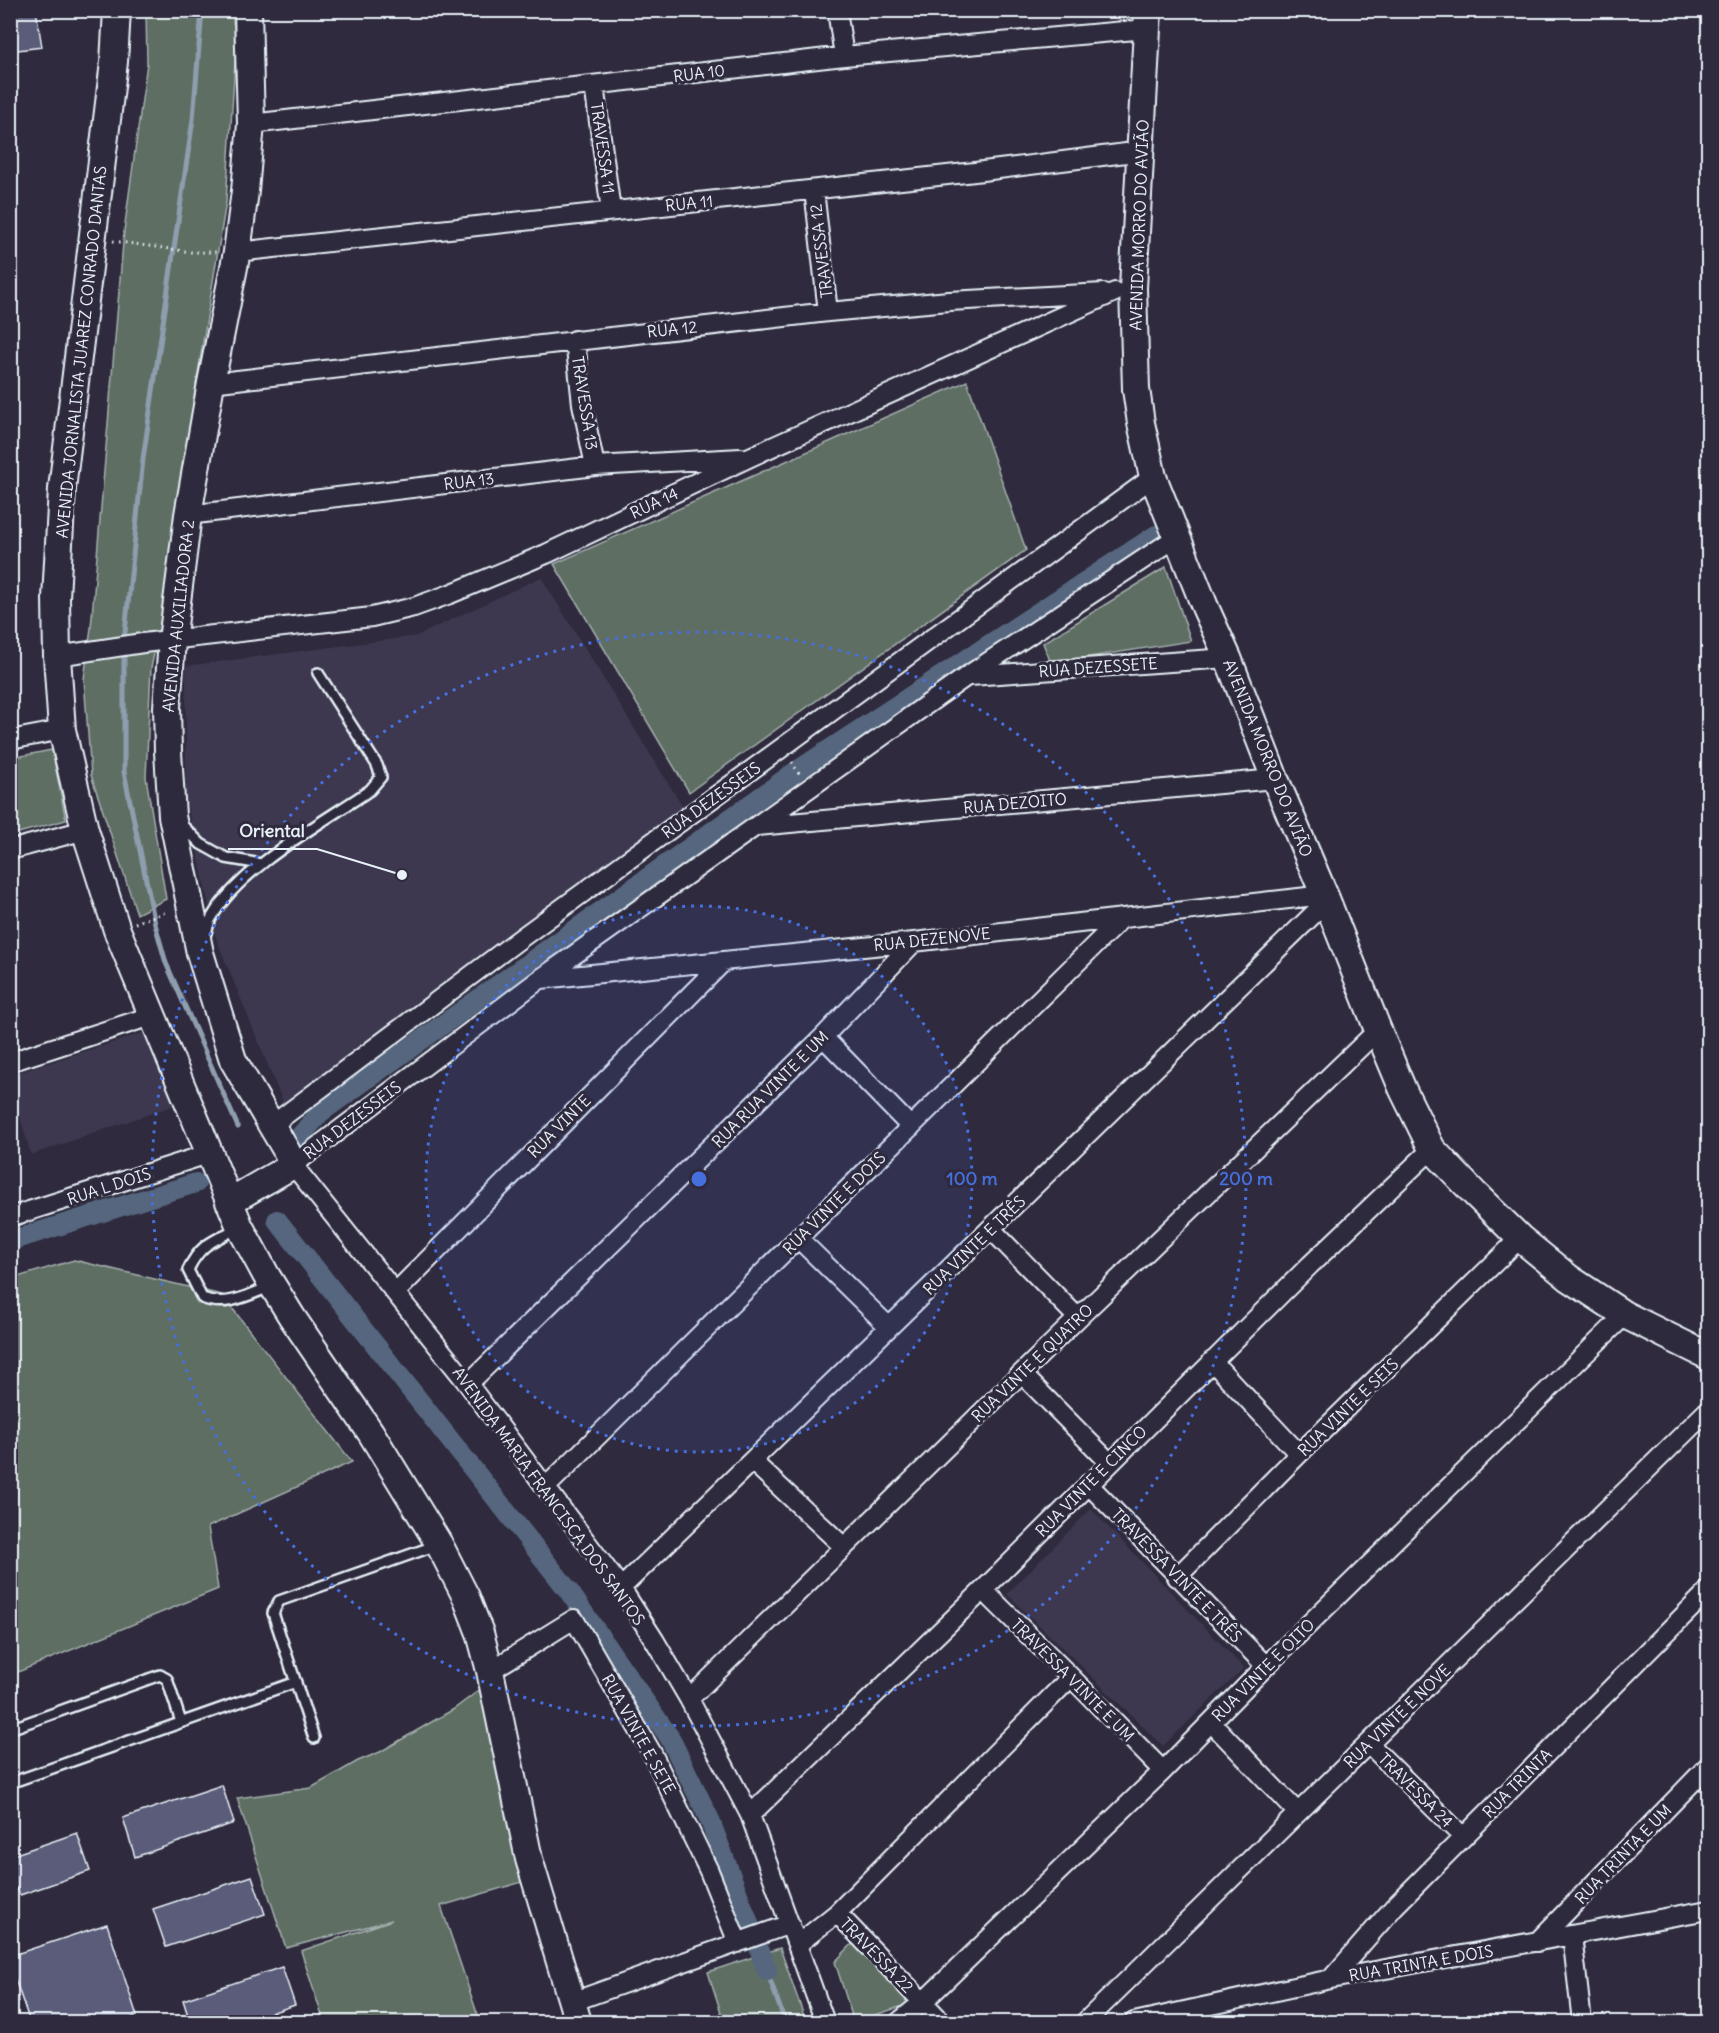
<svg xmlns="http://www.w3.org/2000/svg" width="1719" height="2033" font-family="Delius,sans-serif">
<style>
.built{fill:#3c394f}
.green{fill:#5f6e64;stroke:#a4b0ae;stroke-width:1.5}
.lines{fill:none;stroke-linecap:round;stroke-linejoin:round}
.stream{stroke:#8f9eaf;stroke-width:5}
.canal{stroke:#54667e;stroke-width:20}
.building{fill:#5a5c79;stroke:#e8f1f8;stroke-width:1.5}
.lane-casing{stroke:#e8f1f8;stroke-width:14}
.street-casing{stroke:#e8f1f8;stroke-width:22}
.secondary-casing{stroke:#e8f1f8;stroke-width:30}
.path{stroke:#e8f1f8;stroke-width:3;stroke-dasharray:1.5 4.5;stroke-linecap:butt}
.lane{stroke:#2f2a3d;stroke-width:9}
.street{stroke:#2f2a3d;stroke-width:18}
.secondary{stroke:#2f2a3d;stroke-width:26}
.ring{fill:none;stroke:#466fde;stroke-width:3;stroke-dasharray:3 6}
.labels{text-anchor:middle;dominant-baseline:central;stroke-width:6;stroke-linejoin:round;paint-order:stroke}
.street-label{font-size:16px;fill:#e8f1f8;stroke:#2f2a3d}
.centre{fill:#466fde;stroke:#2f2a3d;stroke-width:3}
.ring-label{font-size:18px;text-anchor:middle;font-weight:bold;fill:#466fde;stroke:#2f2a3d;stroke-width:6;stroke-linejoin:round;paint-order:stroke}
.leader{fill:none;stroke:#e8f1f8;stroke-width:2}
.callout-dot{fill:#e8f1f8;stroke:#2f2a3d;stroke-width:2}
.callout-label{font-size:18px;text-anchor:middle;font-weight:bold;fill:#e8f1f8;stroke:#2f2a3d;stroke-width:6;stroke-linejoin:round;paint-order:stroke}
</style>
<rect width="100%" height="100%" fill="#2f2a3d"/>
<filter id="ink" filterUnits="userSpaceOnUse"><feTurbulence type="fractalNoise" baseFrequency=".0167" numOctaves="2"/><feDisplacementMap in="SourceGraphic" scale="12" xChannelSelector="R" yChannelSelector="G"/><feConvolveMatrix kernelMatrix="1 2 1 2 8 2 1 2 1" color-interpolation-filters="sRGB"/></filter>
<g filter="url(#ink)">
<path class="built" d="M541 577 686 812 285 1107 216 938 186 799V666L417 636Z
M143 1033 175 1105 31 1155 11 1086V1075Z
M1091 1509 1244 1668 1163 1746 1007 1594Z"/>
<path class="green" d="M146 11H232L236 46 226 202 196 385 168 588 151 668 146 777 166 899 137 914 91 775 84 679 91 628 124 231 147 63Z
M967 381 1026 550 689 792 554 564Z
M1166 567 1191 641 1051 663 1043 643Z
M52 750 66 820 11 835V758Z
M74 1260 222 1295 352 1462 208 1527 218 1589 11 1675V1279Z
M482 1688 522 1882 441 1906 480 2022H324L301 1951 392 1920 286 1948 237 1798 311 1788 358 1761 380 1752 454 1709Z
M853 1943 909 2004 854 2022 835 1962Z
M780 1948 806 2022H724L708 1972Z"/>
<g class="lines">
<path class="stream" d="M202 10 193 119 143 459 124 642V772L155 924 166 963 238 1127
M767 1971 785 2022"/>
<path class="canal" d="M300 1136 321 1112 795 772 1156 535
M277 1220 568 1590 670 1738 709 1818 749 1923
M10 1241 196 1183
M760 1951 767 1971"/>
</g>
<path class="building" d="M10 10H36L42 47 10 51Z
M222 1785 234 1823 135 1857 123 1818Z
M77 1833 90 1871 20 1895 17 1888 10 1890V1856Z
M252 1876 265 1914 166 1947 153 1909Z
M107 1924 137 2016 120 2022H30L10 1965V1956Z
M282 1967 295 2005 243 2022H190L183 2000Z"/>
<g class="lines">
<defs>
<path id="lane" d="M91 10 115 12
M180 823 201 844 226 858 261 864
M204 939C207 932 208 923 212 917 241 867 322 823 370 790L381 777 377 765 318 673
M238 1228C213 1241 200 1244 188 1270L202 1298C227 1308 248 1295 272 1286
M10 1729 160 1675 167 1679 181 1722
M314 1738 273 1613 279 1601 437 1545
M10 1783 296 1682"/>
<path id="street" d="M837 10 844 56
M594 85 611 211
M251 124 844 56 1147 29
M814 190 828 312
M237 252 975 172 1142 151
M575 340 582 404 595 466
M211 383 828 312 949 301 1104 293
M188 515 595 466 741 458
M57 656 143 643 372 617 414 607 450 594 546 554 750 457 1115 292
M970 676 1228 658
M10 740 62 730
M757 826 1275 779
M10 850 85 830
M541 979 914 942 1324 895
M823 1037 911 1127
M10 1062 151 1016
M272 1125 521 938 1153 477
M10 1217 208 1154
M991 1229 1078 1318
M798 1238 889 1327
M396 1292 723 962
M1212 1361 1299 1454
M1022 1374 1109 1462
M468 1384 823 1037 914 942
M752 1461 844 1547
M1088 1484 1266 1666
M546 1487 1122 918
M1177 1577 1299 1454 1520 1238
M621 1588 1327 901
M983 1590 1071 1677 1163 1771
M490 1671 574 1619 652 1753 709 1871 738 1943
M689 1699 1078 1318 1378 1030
M1211 1722 1297 1812
M1369 1744 1463 1837
M750 1815 983 1590 1310 1265 1432 1149
M837 1913 942 2022
M1572 1935 1582 2022
M1537 1942 1708 1766
M798 1944 837 1913 1071 1677
M1331 1979 1394 1907 1708 1591
M572 2002 790 1924
M825 2022 750 1815 689 1699 655 1641 621 1588 468 1384 293 1165 540 979 756 826 967 676 1177 537
M899 2022 923 2002 1163 1771 1266 1666 1625 1315
M1085 2022 1708 1410
M1134 2022 1331 1979 1708 1910"/>
<path id="secondary" d="M117 10 114 62 62 489 56 598 57 656 62 730 85 830 117 930 240 1227 266 1275 292 1317 371 1433 439 1544 466 1597 480 1633 490 1671 529 1859 578 2022
M1148 10 1133 288 1136 389 1141 423 1153 477 1205 607 1228 658 1275 779 1327 901 1378 1030 1403 1090 1432 1149 1475 1194 1520 1238 1569 1278 1625 1315 1708 1356
M229 1202 293 1165 286 1150 233 1060 200 953 172 816 168 752 167 707 172 641 188 515 211 383 237 252 245 191 251 124 248 10"/>
</defs>
<use href="#lane" class="lane-casing"/>
<use href="#street" class="street-casing"/>
<use href="#secondary" class="secondary-casing"/>
<path class="path" d="M113 241 191 252H216
M792 762 799 774
M135 923 168 911"/>
<use href="#lane" class="lane"/>
<use href="#street" class="street"/>
<use href="#secondary" class="secondary"/>
</g>
</g>
<circle cx="699" cy="1179" r="273" fill="#466fde" fill-opacity=".12"/>
<g class="ring">
<circle cx="699" cy="1179" r="273"/>
<circle cx="699" cy="1179" r="547"/>
</g>
<g class="labels">
<g class="street-label">
<text transform="translate(699 73) rotate(-7)">RUA 10</text>
<text transform="translate(603 148) rotate(82)">TRAVESSA 11</text>
<text transform="translate(689 203) rotate(-6)">RUA 11</text>
<text transform="translate(1139 225) rotate(-88)">AVENIDA MORRO DO AVIÃO</text>
<text transform="translate(821 251) rotate(-97)">TRAVESSA 12</text>
<text transform="translate(672 329) rotate(-6)">RUA 12</text>
<text transform="translate(81 352) rotate(-84)">AVENIDA JORNALISTA JUAREZ CONRADO DANTAS</text>
<text transform="translate(585 403) rotate(81)">TRAVESSA 13</text>
<text transform="translate(469 481) rotate(-7)">RUA 13</text>
<text transform="translate(654 503) rotate(-25)">RUA 14</text>
<text transform="translate(178 616) rotate(-84)">AVENIDA AUXILIADORA 2</text>
<text transform="translate(1098 667) rotate(-4)">RUA DEZESSETE</text>
<text transform="translate(1268 758) rotate(68)">AVENIDA MORRO DO AVIÃO</text>
<text transform="translate(711 800) rotate(-36)">RUA DEZESSEIS</text>
<text transform="translate(1015 803) rotate(-5)">RUA DEZOITO</text>
<text transform="translate(932 939) rotate(-6)">RUA DEZENOVE</text>
<text transform="translate(770 1089) rotate(-45)">RUA RUA VINTE E UM</text>
<text transform="translate(352 1120) rotate(-37)">RUA DEZESSEIS</text>
<text transform="translate(559 1126) rotate(-45)">RUA VINTE</text>
<text transform="translate(109 1186) rotate(-18)">RUA L DOIS</text>
<text transform="translate(834 1203) rotate(-45)">RUA VINTE E DOIS</text>
<text transform="translate(974 1245) rotate(-44)">RUA VINTE E TRÊS</text>
<text transform="translate(1032 1363) rotate(-44)">RUA VINTE E QUATRO</text>
<text transform="translate(1348 1407) rotate(-44)">RUA VINTE E SEIS</text>
<text transform="translate(1091 1481) rotate(-45)">RUA VINTE E CINCO</text>
<text transform="translate(549 1496) rotate(54)">AVENIDA MARIA FRANCISCA DOS SANTOS</text>
<text transform="translate(1177 1575) rotate(46)">TRAVESSA VINTE E TRÊS</text>
<text transform="translate(1263 1670) rotate(-45)">RUA VINTE E OITO</text>
<text transform="translate(1073 1680) rotate(45)">TRAVESSA VINTE E UM</text>
<text transform="translate(1397 1716) rotate(-44)">RUA VINTE E NOVE</text>
<text transform="translate(639 1734) rotate(61)">RUA VINTE E SETE</text>
<text transform="translate(1517 1783) rotate(-45)">RUA TRINTA</text>
<text transform="translate(1416 1790) rotate(45)">TRAVESSA 24</text>
<text transform="translate(1623 1854) rotate(-46)">RUA TRINTA E UM</text>
<text transform="translate(877 1955) rotate(46)">TRAVESSA 22</text>
<text transform="translate(1421 1963) rotate(-10)">RUA TRINTA E DOIS</text>
</g>
</g>
<circle cx="699" cy="1179" r="9" class="centre"/>
<g class="ring-label">
<text x="972" y="1185">100 m</text>
<text x="1246" y="1185">200 m</text>
</g>
<path class="leader" d="M402 875L317 849H228"/>
<circle class="callout-dot" cx="402" cy="875" r="6"/>
<g class="callout-label">
<text x="272" y="837">Oriental</text>
</g>
<rect width="1719" height="2033" fill="none" stroke="#2f2a3d" stroke-width="36"/>
<rect x="18" y="18" width="1683" height="1997" fill="none" stroke="#e8f1f8" stroke-width="2" filter="url(#ink)"/>
</svg>
